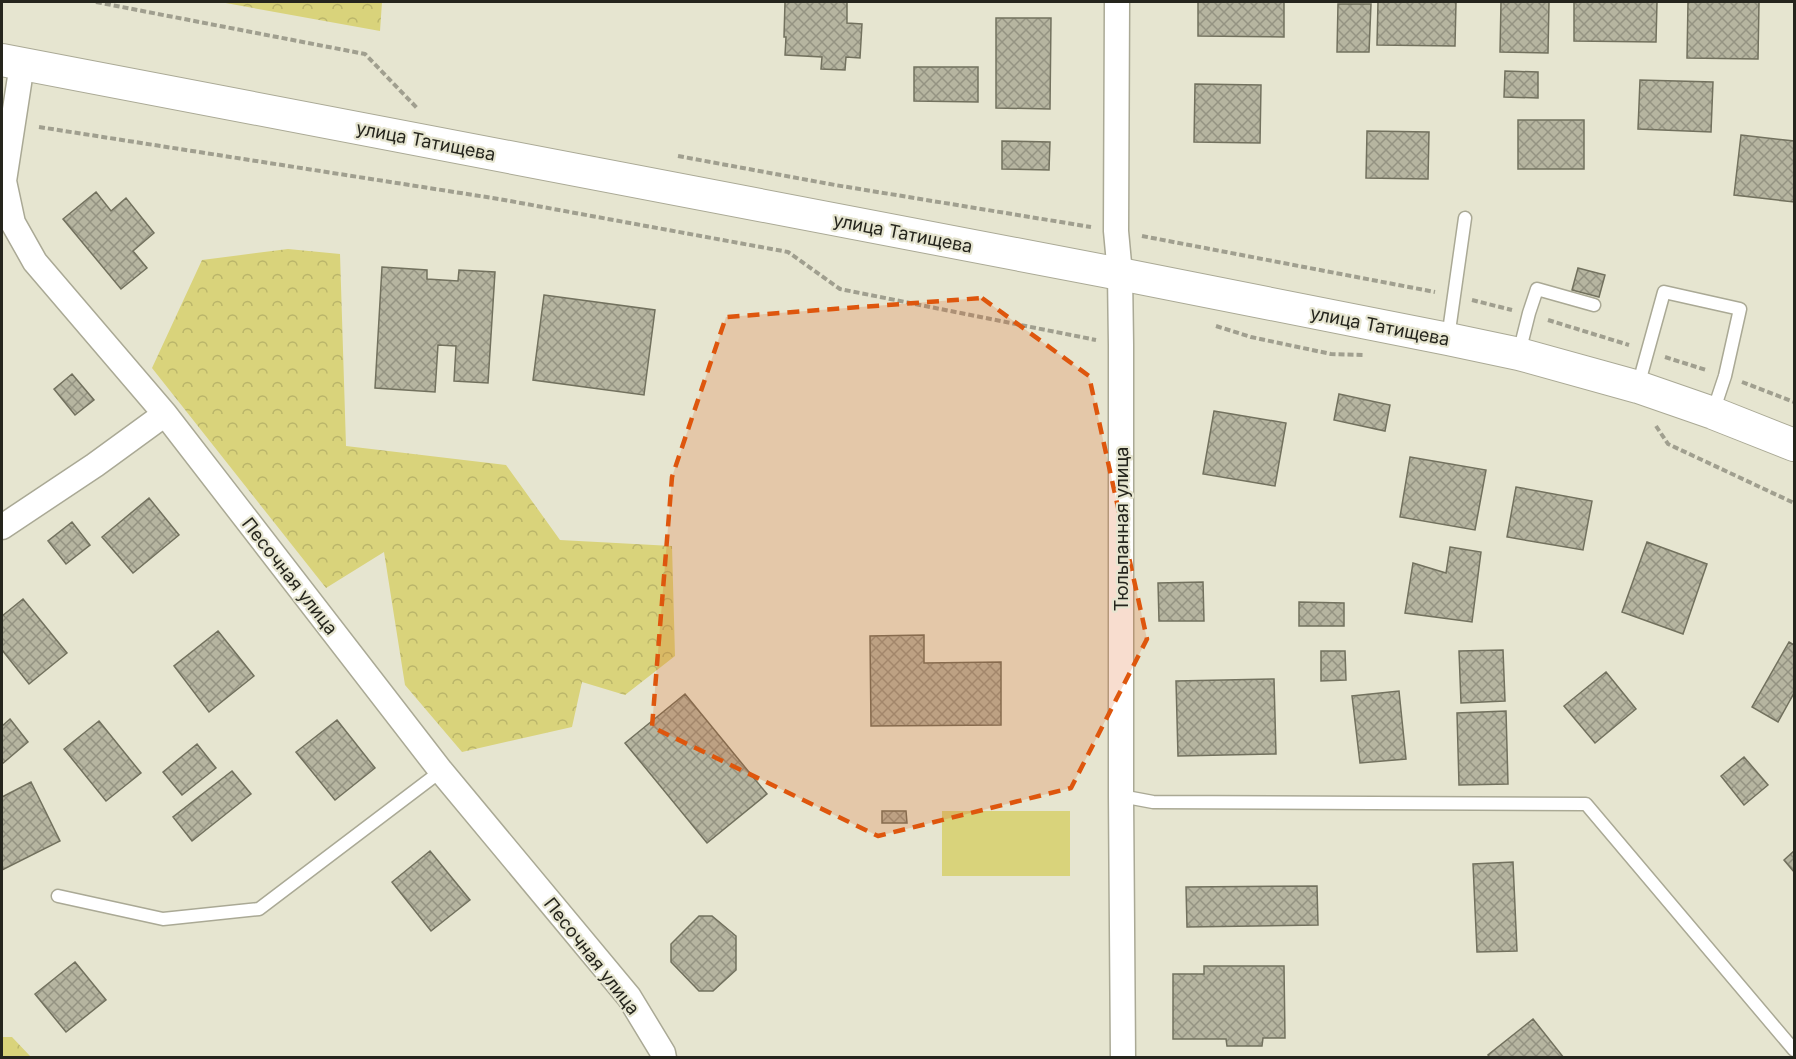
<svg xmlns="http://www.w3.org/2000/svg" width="1796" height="1059" font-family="Inter,sans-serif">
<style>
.forest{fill:url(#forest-crowns)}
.pitch{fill:#d9d37b}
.building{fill:url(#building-cross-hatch);stroke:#72715e;stroke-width:1.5}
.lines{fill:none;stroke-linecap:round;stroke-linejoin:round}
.service-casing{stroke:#aaa995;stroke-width:15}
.minor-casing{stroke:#aaa995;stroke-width:27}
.tertiary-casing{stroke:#aaa995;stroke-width:34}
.path{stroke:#a09f8f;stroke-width:4;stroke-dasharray:6 3;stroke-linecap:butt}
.service{stroke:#fff;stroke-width:12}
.minor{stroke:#fff;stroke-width:24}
.tertiary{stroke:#fff;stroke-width:32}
.marked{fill:#de560d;fill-opacity:0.2;stroke:#de560d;stroke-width:4.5;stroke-dasharray:12 8;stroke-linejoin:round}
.labels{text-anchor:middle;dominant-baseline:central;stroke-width:4.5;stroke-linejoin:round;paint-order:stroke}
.street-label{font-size:18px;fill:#25251d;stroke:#e6e5d0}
</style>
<defs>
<pattern id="forest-crowns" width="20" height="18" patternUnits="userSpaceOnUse" patternTransform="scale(1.5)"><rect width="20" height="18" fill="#d9d37b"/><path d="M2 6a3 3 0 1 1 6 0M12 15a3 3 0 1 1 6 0" fill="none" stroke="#bab56a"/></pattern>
<pattern id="building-cross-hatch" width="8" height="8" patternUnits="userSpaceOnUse" patternTransform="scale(1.5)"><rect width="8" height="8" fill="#b6b5a0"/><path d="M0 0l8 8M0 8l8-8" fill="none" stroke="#949382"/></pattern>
</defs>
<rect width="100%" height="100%" fill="#e6e5d0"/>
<path class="forest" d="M220 2H382L380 31Z
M288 249 340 254 346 446 506 465 560 540 672 546 675 656 625 695 582 682 572 727 462 752 405 685 384 552 326 588 152 368 202 260Z
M2 1037H12L31 1057H2Z"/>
<path class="pitch" d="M942 811H1070V876H942Z"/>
<path class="building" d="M785 2H847V23L862 24 860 58 846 57 845 70 821 69 822 57 785 55 786 37H784Z
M1198 2H1284V37L1198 36Z
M1378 2H1456L1455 46 1377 45Z
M1501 2H1549L1548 53 1500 52Z
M1574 2H1657L1656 42 1574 41Z
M1688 2H1759L1758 59 1687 58Z
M1338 4H1371L1369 52H1337Z
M996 18H1051L1050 109 996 108Z
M914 67H978V102L914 101Z
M1505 71 1538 72V98L1504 97Z
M1640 80 1713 82 1711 132 1638 129Z
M1195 84 1261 85 1260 143 1194 142Z
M1518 120H1584V169H1518Z
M1367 131 1429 132 1428 179 1366 178Z
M1741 135 1794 141V202L1734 195Z
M1002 141 1050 142 1049 170 1002 169Z
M96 192 111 211 126 198 154 233 133 251 147 268 121 289 63 219Z
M382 267 427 270V279L458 281 459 270 495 272 488 383 454 381 456 346 438 345 435 392 375 388Z
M1578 268 1605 275 1599 297 1572 290Z
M544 295 655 310 644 395 533 380Z
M72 374 94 400 75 415 54 389Z
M1339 394 1390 405 1385 431 1334 420Z
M1214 411 1286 423 1275 486 1203 474Z
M1410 457 1486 470 1475 530 1400 517Z
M1516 487 1592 501 1583 550 1507 537Z
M149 498 179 535 133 573 102 537Z
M72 522 90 545 66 564 48 541Z
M1647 542 1707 564 1683 634 1622 612Z
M1450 547 1481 552 1472 622 1405 613 1413 563 1446 573Z
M1203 582 1204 621H1159L1158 583Z
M23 599 67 653 29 684 2 650V616Z
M1299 602 1344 603V626H1299Z
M218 631 254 676 209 712 174 666Z
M924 635V663L1001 662V725L871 726 870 636Z
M1789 642 1794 645V693L1778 722 1752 707Z
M1503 650 1505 701 1461 703 1459 651Z
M1321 651H1345L1346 680 1321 681Z
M1606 672 1636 709 1595 743 1564 706Z
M1274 679 1276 754 1178 756 1176 681Z
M1399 691 1406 759 1360 763 1352 696Z
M685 694 767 794 707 843 625 743Z
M1506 711 1508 784 1459 785 1457 713Z
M10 719 28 742 2 764V726Z
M337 720 375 768 335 800 296 752Z
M99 721 141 773 106 801 64 749Z
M197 744 216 768 182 795 163 772Z
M1744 757 1768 785 1744 805 1721 776Z
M232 771 251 794 192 841 173 817Z
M31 782 60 841 2 870V797Z
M882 811H906L907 823H882Z
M430 851 470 900 431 931 392 882Z
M1794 851V872L1784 860Z
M1513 862 1517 951 1477 952 1473 864Z
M1317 886 1318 925 1187 927 1186 887Z
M699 916H712L736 936V970L713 991H699L671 962V944Z
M75 962 106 1000 66 1032 35 994Z
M1204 966H1284L1285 1038H1263L1262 1046H1227L1226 1039H1173V974H1204Z
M1533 1019 1564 1058H1490L1488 1055Z"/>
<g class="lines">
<defs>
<path id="service" d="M1448 338 1465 218
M1519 353 1529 313 1537 289 1594 305
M1638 386 1664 292 1740 309 1725 376 1713 412
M1121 796 1153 802 1586 804 1794 1050
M58 896 163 919 259 909 441 771"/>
<path id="minor" d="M1117 2 1116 231 1120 274 1121 345V796L1123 1058
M22 64 4 181 13 223 35 262 165 414 441 771 629 997 663 1053 664 1058
M2 527 95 465 165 414"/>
<path id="tertiary" d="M2 60 1120 274 1448 339 1519 354 1638 387 1713 413 1794 445"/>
</defs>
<use href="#service" class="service-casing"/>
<use href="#minor" class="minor-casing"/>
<use href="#tertiary" class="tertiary-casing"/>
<path class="path" d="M96 2 365 54 417 108
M39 127 499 199 788 252 840 289 1096 340
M678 156 835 185 1091 227
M1142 236 1435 292
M1472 300 1512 310
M1548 320 1629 345
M1216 326 1251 337 1331 354 1364 355
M1665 357 1706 370
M1742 382 1794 402
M1656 426 1668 444 1794 503"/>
<use href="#service" class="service"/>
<use href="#minor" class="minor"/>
<use href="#tertiary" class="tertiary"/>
</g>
<path class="marked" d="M982 298 1089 376 1147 639 1071 788 878 836 652 727 672 477 726 317Z"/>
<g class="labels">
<g class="street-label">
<text transform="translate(426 141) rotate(11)">улица Татищева</text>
<text transform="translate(903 233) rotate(11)">улица Татищева</text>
<text transform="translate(1380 326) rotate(11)">улица Татищева</text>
<text transform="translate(1121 529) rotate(-90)">Тюльпанная улица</text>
<text transform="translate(290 576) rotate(52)">Песочная улица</text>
<text transform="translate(592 956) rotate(52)">Песочная улица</text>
</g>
</g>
<rect width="1796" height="1059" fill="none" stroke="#25251d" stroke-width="6"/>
</svg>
